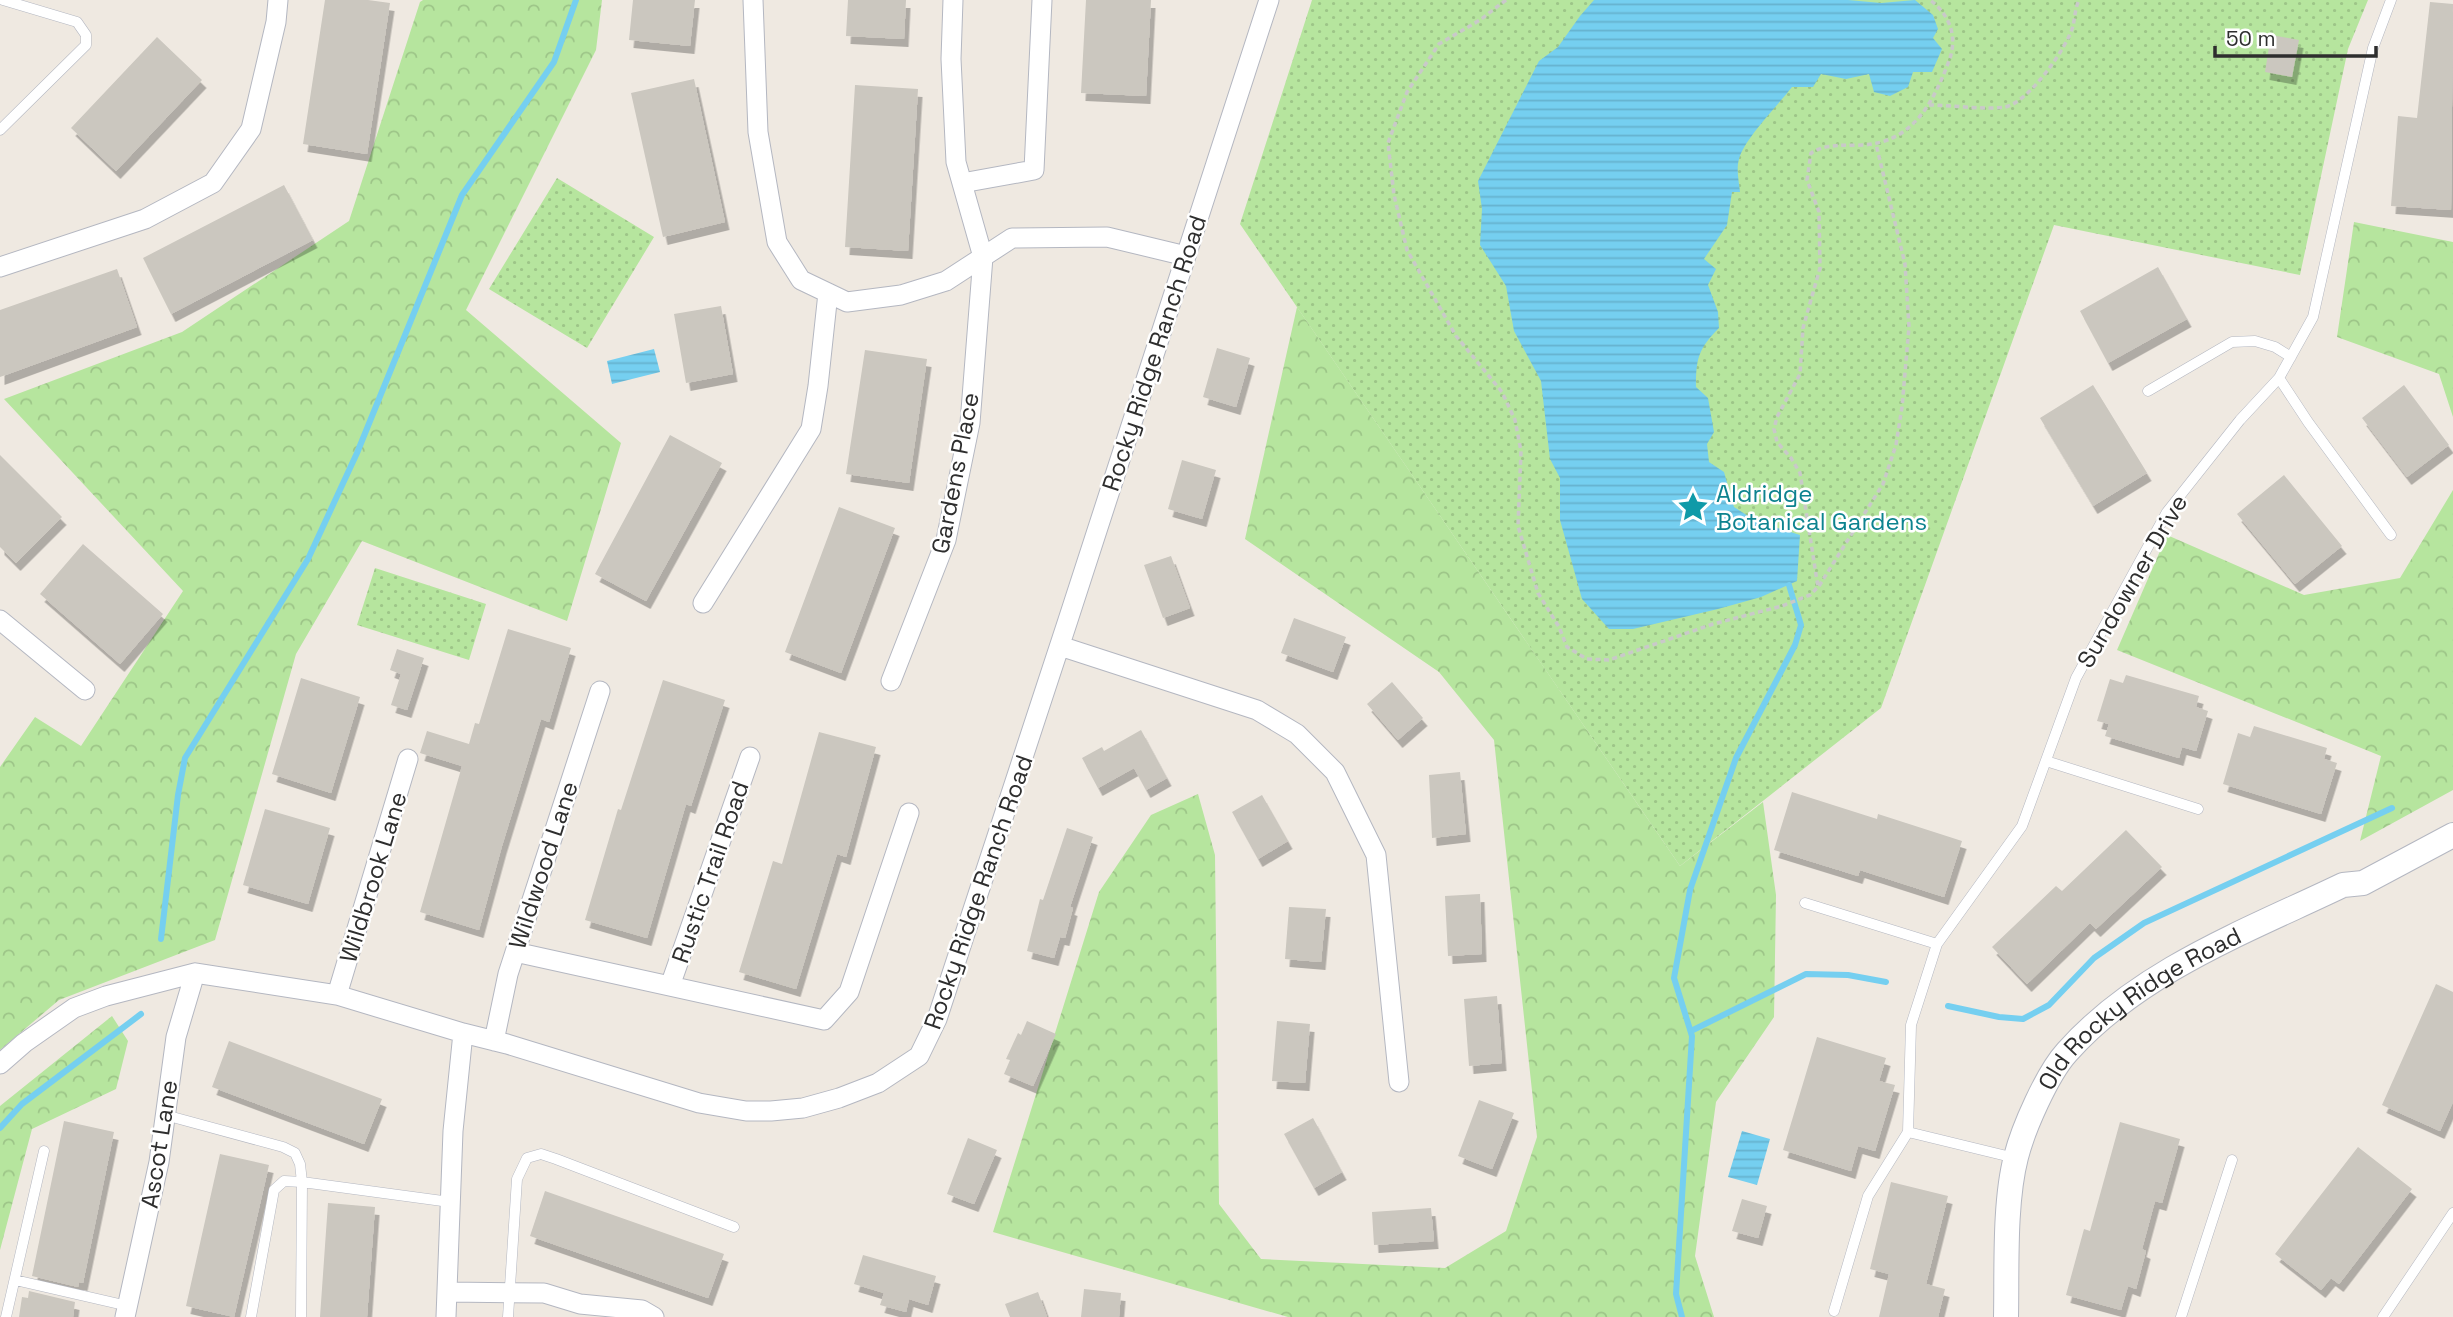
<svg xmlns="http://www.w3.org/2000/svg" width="2453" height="1317" font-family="'Space Grotesk',sans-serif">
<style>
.green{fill:url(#green-dots)}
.forest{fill:url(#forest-crowns)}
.water{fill:url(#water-rules)}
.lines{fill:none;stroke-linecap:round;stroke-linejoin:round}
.stream{stroke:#75cff0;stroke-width:6}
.building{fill:#cbc7bf;filter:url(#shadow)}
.service-casing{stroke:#b4b7c1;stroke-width:11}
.minor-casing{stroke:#b4b7c1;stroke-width:21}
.tertiary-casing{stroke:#b4b7c1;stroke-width:26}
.path{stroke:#c9c9c9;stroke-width:3.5;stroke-dasharray:5 3.5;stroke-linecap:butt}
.service{stroke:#fff;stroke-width:10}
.minor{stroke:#fff;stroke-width:19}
.tertiary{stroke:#fff;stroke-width:24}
.labels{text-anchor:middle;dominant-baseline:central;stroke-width:5;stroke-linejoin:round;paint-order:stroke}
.street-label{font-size:24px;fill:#2e2e2e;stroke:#fff}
.culture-label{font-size:24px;fill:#0d838f;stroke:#fff;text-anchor:start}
</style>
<defs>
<pattern id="green-dots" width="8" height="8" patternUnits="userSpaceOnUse" patternTransform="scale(1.75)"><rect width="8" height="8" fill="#b6e59e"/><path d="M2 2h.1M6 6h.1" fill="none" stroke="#9dc588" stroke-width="1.8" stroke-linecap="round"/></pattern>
<pattern id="forest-crowns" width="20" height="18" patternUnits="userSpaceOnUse" patternTransform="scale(1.75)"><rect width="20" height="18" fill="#b6e59e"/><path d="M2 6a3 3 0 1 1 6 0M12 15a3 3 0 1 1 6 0" fill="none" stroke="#9dc588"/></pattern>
<pattern id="water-rules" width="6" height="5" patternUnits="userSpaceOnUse" patternTransform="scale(1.75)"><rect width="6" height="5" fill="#75cff0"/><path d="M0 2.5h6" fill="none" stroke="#66b2ce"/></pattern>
<filter id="shadow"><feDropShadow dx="4.5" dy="8" stdDeviation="0" flood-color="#0004"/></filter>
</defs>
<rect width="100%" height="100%" fill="#efe9e1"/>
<path class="green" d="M1312 0H2368L2348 49 2300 275 2054 225 1881 708 1680 866 1240 224Z
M557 178 654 237 587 348 489 289Z
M375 568 486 604 469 660 357 625Z"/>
<path class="forest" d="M423 0H602L596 50 466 310 621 443 567 621 362 541 296 654 215 940 59 1000 0 1050V767L35 717 81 746 183 591 4 399 182 332 349 221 420 2Z
M2354 222 2453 242V417L2439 374 2337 337Z
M1297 307 1680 866 1763 802 1776 895 1774 1017 1716 1102 1695 1256 1714 1317H1288L993 1232 1099 892 1151 815 1198 794 1215 855 1219 1204 1261 1259 1445 1268 1506 1231 1537 1137 1494 740 1439 672 1245 539Z
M2453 490V790L2360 841 2381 756 2117 650 2167 535 2304 595 2400 578Z
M112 1016 128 1041 116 1089 32 1129 0 1250V1106Z"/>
<path class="water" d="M1594 0H1848L1881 3 1915 0 1933 15 1938 29 1933 38 1942 49 1932 72H1913L1908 87 1890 96 1874 92 1869 74 1846 79 1821 74 1813 87H1792C1779 104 1744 139 1739 159 1736 169 1739 182 1740 192H1732L1727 225 1704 259 1716 269 1708 285 1718 312 1719 328C1698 349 1696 359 1696 387L1708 398 1714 432 1707 444 1709 462 1724 472 1734 507 1756 521 1800 535 1797 581 1761 597 1718 609 1633 629H1609L1582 599 1560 520V478L1550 459 1541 381 1514 331 1506 286 1480 245 1482 209 1478 181 1539 61 1558 47 1580 16Z
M654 349 660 372 612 384 607 361Z
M1742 1131 1770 1139 1757 1185 1728 1177Z"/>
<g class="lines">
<path class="stream" d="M161 939 178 795 185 758 308 559 357 453 462 195 554 62 576 0
M1948 1006 1999 1017 2023 1019 2049 1005 2094 958 2144 923 2392 808
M1691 1031 1806 974 1848 975 1886 982
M0 1128 22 1104 141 1014
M1682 1317 1676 1294 1692 1036 1674 978 1690 890 1736 758 1795 645 1801 625 1789 585"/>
</g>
<path class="building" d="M325 0H368L390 3 367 154 303 144Z
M633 0H695L690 46 629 40Z
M848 0H906L904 39 846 36Z
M1086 0H1151L1146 96 1081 93Z
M2430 2 2453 4 2451 210 2391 206 2398 116 2417 118Z
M2271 35 2299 40 2292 77 2265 72Z
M157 37 202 80 116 171 71 128Z
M694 79 725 222 663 237 631 93Z
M855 85 918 89 908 251 845 247Z
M284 185 313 240 171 314 143 258Z
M2158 267 2187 319 2108 363 2080 311Z
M117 269 137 327 0 377V310Z
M721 306 733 374 686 383 674 314Z
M1217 348 1250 358 1236 407 1203 397Z
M865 350 927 359 909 483 846 474Z
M2093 385 2147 473 2093 506 2040 418Z
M2404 385 2449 445 2407 477 2362 418Z
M670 435 722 463 646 601 595 574Z
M0 455 62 517 16 563 0 547Z
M1182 460 1216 470 1202 519 1168 509Z
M2284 475 2342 546 2295 584 2237 514Z
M839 507 895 528 841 673 785 652Z
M83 544 163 614 120 664 40 594Z
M1171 556 1190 608 1163 618 1144 565Z
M1294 618 1346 637 1333 672 1281 653Z
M508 629 571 648 549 722 541 719 502 846 479 930 420 912 462 766 420 753 427 731 469 744 475 723 479 724Z
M397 649 424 658 407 710 391 705 401 674 390 670Z
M2126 675 2199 696 2196 707 2208 711 2196 751 2182 747 2179 758 2105 736 2109 724 2097 721 2110 679 2123 683Z
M301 678 360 697 331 793 272 774Z
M663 680 725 700 691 806 686 804 647 938 585 920 618 809 621 810Z
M1392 682 1423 718 1398 740 1367 704Z
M2254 726 2327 748 2324 759 2337 763 2321 814 2223 784 2238 733 2250 737Z
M1141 730 1167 778 1146 790 1134 768 1098 788 1082 758 1102 747 1104 751Z
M819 732 876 747 846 857 837 854 796 989 739 972 773 861 782 864Z
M1460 772 1466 834 1432 838 1429 775Z
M1792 792 1877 819 1878 814 1962 841 1944 897 1860 870 1858 876 1774 850Z
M1262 795 1288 841 1258 859 1232 812Z
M265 809 330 828 308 904 243 885Z
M1067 828 1093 837 1070 907 1073 908 1065 938 1060 937 1054 958 1027 951 1040 899 1043 900Z
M2126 830 2162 867 2096 929 2090 923 2027 984 1992 947 2056 886 2062 891Z
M1480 894 1482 954 1448 956 1445 896Z
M1289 907 1326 909 1321 962 1285 959Z
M2436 984 2453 992V1102L2440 1131 2382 1105Z
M1497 996 1502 1063 1469 1066 1464 999Z
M1027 1021 1056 1034 1033 1086 1004 1074 1010 1060 1006 1059 1018 1033 1021 1035Z
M1277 1021 1310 1024 1305 1083 1272 1081Z
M1817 1037 1886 1058 1879 1081 1895 1085 1875 1151 1858 1146 1851 1171 1783 1150Z
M229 1041 382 1099 364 1144 212 1087Z
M1479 1100 1514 1113 1492 1169 1458 1156Z
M1313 1118 1342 1172 1314 1188 1284 1134Z
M64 1121 114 1132 83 1283 79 1282 78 1287 32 1276Z
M2120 1122 2180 1139 2162 1203 2155 1201 2142 1249 2146 1251 2136 1289 2128 1286 2121 1310 2066 1295 2084 1229 2090 1231Z
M968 1138 997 1150 974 1204 947 1194Z
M2358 1147 2412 1189 2339 1284 2331 1278 2321 1290 2275 1254Z
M220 1154 269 1165 234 1317 186 1306Z
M1891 1182 1948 1196 1926 1284 1945 1289 1938 1317H1879L1889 1274 1870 1269Z
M545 1191 724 1254 708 1298 530 1236Z
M1742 1199 1767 1206 1758 1238 1732 1231Z
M328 1203 375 1207 367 1317H320Z
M1431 1208 1434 1241 1374 1245 1372 1212Z
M863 1255 936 1276 928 1305 909 1299 906 1312 880 1305 884 1293 854 1284Z
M1084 1289 1121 1293 1119 1317H1081Z
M29 1291 75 1302 73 1317H19L22 1297 28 1298Z
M1038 1292 1047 1317H1010L1005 1304Z"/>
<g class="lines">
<defs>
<path id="service" d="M0 130 86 45V35L77 22 3 0
M2279 378 2308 422 2391 535
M2148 391 2232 342 2255 341 2275 347 2291 357
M2046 761 2198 809
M1805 903 1937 944
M165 1115 283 1147 295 1153 300 1164 302 1182 301 1317
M1908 1132 2015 1158
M15 1280 128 1306
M1834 1311 1868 1196 1908 1132 1911 1025 1937 944 2022 826 2076 678 2167 512 2240 420 2279 378 2313 317 2373 48 2391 0
M6 1317 44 1151
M251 1317 274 1190 284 1181 302 1182 450 1202
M508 1317 517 1179 527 1158 541 1154 556 1159 734 1227
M2181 1317 2232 1160
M2383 1317 2453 1213"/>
<path id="minor" d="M753 0 758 132 777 242 801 280 847 302 901 295 946 281 1012 238 1107 237 1186 256
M962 183 1034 170 1042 0
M0 267 145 219 213 183 251 129 276 22 278 0
M703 603 811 429 818 386 828 293
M0 620 85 690
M1060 646 1257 710 1297 734 1335 772 1376 855 1399 1082
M891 681 946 540 970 423 983 257 956 162 951 59 953 0
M515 952 824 1020 849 992 909 813
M670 986 750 757
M337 995 408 759
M494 1041 508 974 600 691
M0 1064 24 1043 74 1008 106 996 195 973 337 995 463 1033
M447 1292 544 1293 580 1304 642 1310 654 1317
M125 1317 159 1162 176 1037 195 973
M446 1317 453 1131 463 1033 507 1044 699 1103 746 1111H771L803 1108 839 1098 878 1083 919 1056 937 1019C1050 680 1158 340 1269 0"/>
<g id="tertiary">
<path id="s1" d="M2006 1317C2007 1270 2004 1203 2016 1157 2023 1129 2047 1074 2067 1052 2139 971 2247 931 2343 885L2363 883 2453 835"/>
</g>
</defs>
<use href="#service" class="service-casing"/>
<use href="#minor" class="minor-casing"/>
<use href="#tertiary" class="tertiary-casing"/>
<path class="path" d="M1506 0 1480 20 1439 44 1407 92 1388 143 1394 195 1407 250 1456 336 1502 392 1515 420 1521 451 1518 526 1538 593 1559 627 1567 647 1587 659 1609 660 1713 624 1782 606 1810 595 1818 587 1800 473 1791 458 1777 442 1774 429 1777 417 1800 374 1803 328 1820 268 1819 212 1807 180 1811 153C1827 143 1844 146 1863 145 1913 142 1933 103 1949 61 1958 37 1950 15 1930 0
M1929 105C1951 105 1984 110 2005 107 2028 103 2067 48 2073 26 2075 17 2075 9 2079 0
M1819 586 1883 484 1896 445 1902 407 1909 327 1905 264 1876 144"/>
<use href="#service" class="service"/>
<use href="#minor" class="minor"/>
<use href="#tertiary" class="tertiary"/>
</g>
<defs>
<symbol id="sight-bare" viewBox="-9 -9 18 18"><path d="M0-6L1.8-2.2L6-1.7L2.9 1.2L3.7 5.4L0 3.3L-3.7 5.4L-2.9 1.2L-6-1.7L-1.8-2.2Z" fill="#0f9aa8" stroke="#fff" stroke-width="2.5" paint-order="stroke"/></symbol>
</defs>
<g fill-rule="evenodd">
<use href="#sight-bare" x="1671" y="485" width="44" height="44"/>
</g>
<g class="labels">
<g class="street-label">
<text transform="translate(1154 353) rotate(-72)">Rocky Ridge Ranch Road</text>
<text transform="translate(955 473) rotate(-79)">Gardens Place</text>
<text transform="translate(2132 581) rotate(-60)">Sundowner Drive</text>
<text transform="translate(543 865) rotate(-72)">Wildwood Lane</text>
<text transform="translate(710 872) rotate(-71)">Rustic Trail Road</text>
<text transform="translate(373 877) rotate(-73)">Wildbrook Lane</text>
<text transform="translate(978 892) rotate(-71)">Rocky Ridge Ranch Road</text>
<text stroke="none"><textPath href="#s1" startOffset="362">Old Rocky Ridge Road</textPath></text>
<text transform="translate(159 1144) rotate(-81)">Ascot Lane</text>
</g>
<g class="culture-label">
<text x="1716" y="493">Aldridge<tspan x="1716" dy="28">Botanical Gardens</tspan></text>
</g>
</g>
<path d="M2215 46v10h161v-10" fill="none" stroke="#2e2e2e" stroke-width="3.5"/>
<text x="2226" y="46" font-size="21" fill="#2e2e2e" stroke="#ffffff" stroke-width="5" paint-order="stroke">50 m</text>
</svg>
